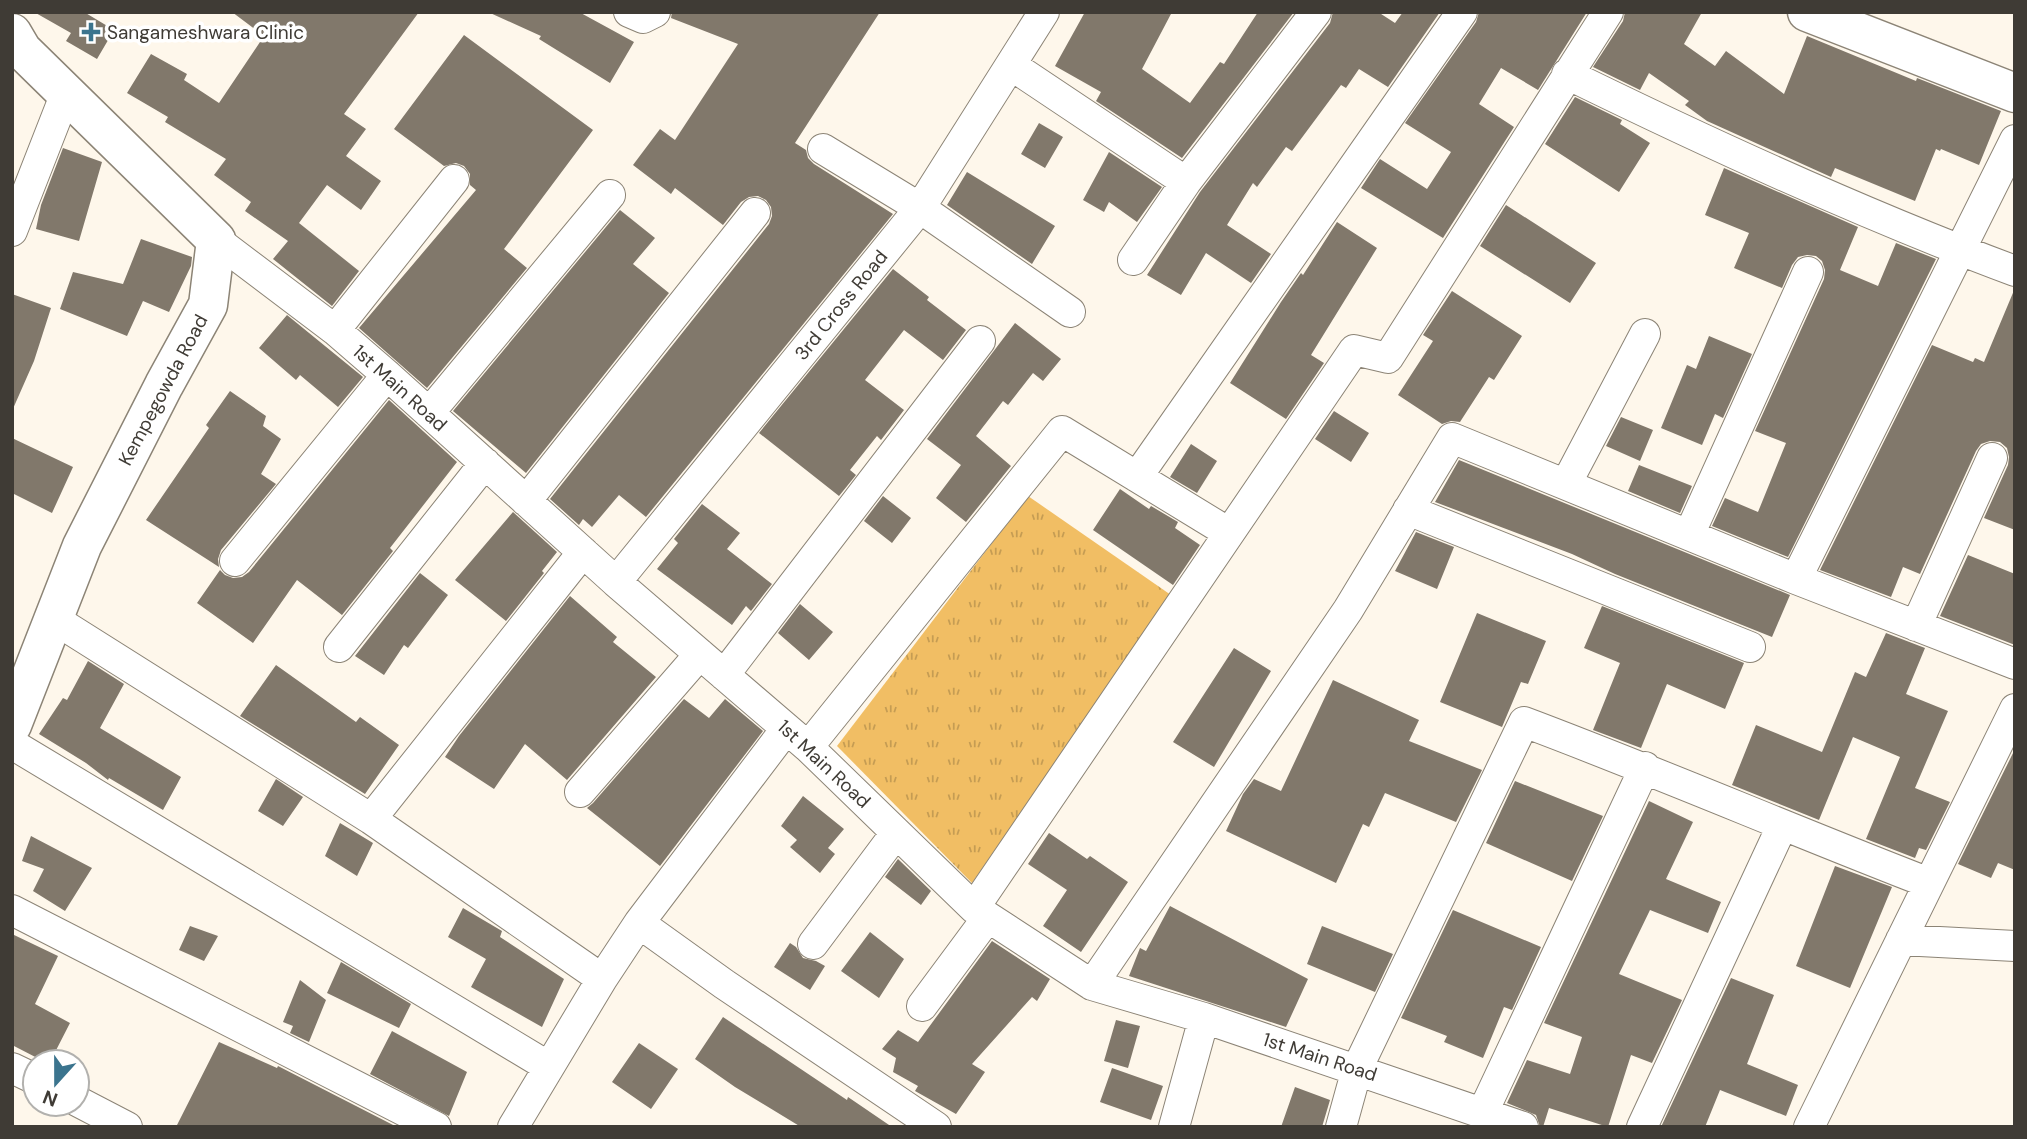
<svg xmlns="http://www.w3.org/2000/svg" width="2027" height="1139" font-family="'DM Sans',sans-serif">
<style>
.grass{fill:url(#grass-tufts)}
.building{fill:#81786b}
.lines{fill:none;stroke-linecap:round;stroke-linejoin:round}
.street-casing{stroke:#8c8476;stroke-width:32}
.secondary-casing{stroke:#8c8476;stroke-width:41}
.street{stroke:#fff;stroke-width:30}
.secondary{stroke:#fff;stroke-width:38}
.poi-dot{fill:#3b748e;stroke:#fff;stroke-width:2.5}
.labels{text-anchor:middle;dominant-baseline:central;stroke-width:7;stroke-linejoin:round;paint-order:stroke}
.poi-label{font-size:19px;fill:#3f3b35;stroke:#fff;text-anchor:start}
.street-label{font-size:19px;fill:#3f3b35;stroke:#fff}
</style>
<defs>
<pattern id="grass-tufts" width="24" height="20" patternUnits="userSpaceOnUse" patternTransform="scale(1.75)"><rect width="24" height="20" fill="#f1be64"/><path d="M3 7l-1-3M5 7V3M7 7l1-3M15 17l-1-3M17 17v-4M19 17l1-3" fill="none" stroke="#c59c53"/></pattern>
</defs>
<rect width="100%" height="100%" fill="#fef7eb"/>
<path class="grass" d="M1028 496 1171 595 972 883 837 746Z"/>
<path class="building" d="M34 12H84L114 30 97 59 66 41 71 33Z
M232 12H419L344 114 366 129 346 156 381 181 361 210 327 185 299 223 359 271 332 306 273 259 288 241 245 211 251 202 214 175 226 159 165 122 168 117 127 93 151 54 187 74 184 80 219 103 264 36Z
M488 12H579L634 42 610 83 539 39 541 36Z
M672 12H880L795 143 806 150 808 158 814 164 893 214 646 517 619 495 592 527 583 519 579 525 550 499 769 224 772 216 771 207 766 200 758 196 749 197 741 202 723 225 675 188 671 194 633 165 660 129 675 140 738 44 671 18Z
M1085 12H1172L1142 69 1190 103 1220 62 1224 64 1258 12H1294L1182 158 1096 101 1101 92 1055 66Z
M1333 12H1378L1395 23 1403 12H1440L1388 87 1359 69 1346 88 1341 85 1292 151 1286 147 1257 187 1253 183 1227 225 1271 254 1251 283 1206 253 1181 295 1147 275 1200 192 1330 23Z
M1479 12H1587L1538 90 1501 68 1479 104 1514 127 1443 238 1361 188 1380 159 1427 189 1451 152 1405 123 1476 22Z
M1625 12H1702L1684 44 1715 66 1726 51 1784 94 1807 36 1916 81 1917 78 2001 111 1979 165 1941 149 1940 151 1936 149 1915 201 1835 168 1831 177 1707 121 1685 105 1689 101 1649 73 1640 90 1593 67 1623 21Z
M464 35 593 130 504 249 527 268 427 388 359 328 476 190 470 185V174L464 166 456 163 444 166 394 129Z
M1575 97 1622 120 1620 124 1650 143 1619 192 1545 144Z
M1039 123 1063 137 1045 168 1021 154Z
M63 148 102 162 79 241 36 229 41 205Z
M1109 152 1162 187 1137 222 1109 202 1104 212 1083 200Z
M1724 168 1858 227 1840 270 1878 286 1896 243 1936 259 1788 557 1712 526 1725 498 1758 512 1786 443 1755 431 1824 279 1825 270 1822 261 1816 256 1807 255 1798 257 1792 265 1782 288 1734 268 1749 233 1705 215Z
M967 172 1055 226 1032 264 947 205Z
M1506 205 1596 263 1570 303 1480 246Z
M620 210 655 238 633 264 669 293 526 473 453 411Z
M1337 222 1377 248 1311 355 1324 363 1286 419 1230 383 1281 302 1301 273 1303 275Z
M141 239 192 257 191 266 169 312 143 301 127 336 60 309 73 272 123 284Z
M893 269 929 297 927 300 966 330 943 360 904 330 865 380 904 410 881 440 877 436 850 470 856 475 839 496 759 433Z
M2015 288V530L1984 518 2008 465 2009 457 2007 448 2000 442 1990 441 1981 444 1976 451 1920 574 1903 567 1891 597 1820 570 1932 345 1973 362 1975 358 1984 362Z
M1452 291 1522 336 1494 380 1489 377 1460 422 1451 421 1442 424 1398 395 1433 341 1423 335Z
M12 294 51 308 34 361 12 411Z
M287 315 363 377 338 407 300 375 296 380 259 348Z
M1015 323 1061 359 1043 381 1033 373 1008 405 1003 401 976 436 1011 466 966 522 936 498 961 465 927 439Z
M1709 336 1752 354 1723 418 1715 414 1702 445 1661 428 1687 365 1696 369Z
M230 391 266 416 263 426 281 439 261 474 276 484 221 550 218 559 219 567 146 520 209 428 206 425Z
M389 400 457 462 390 548 393 551 342 615 297 580 253 643 197 603 220 570 225 575 233 578 242 577 249 572Z
M1334 411 1369 433 1351 462 1315 439Z
M1621 417 1653 430 1640 461 1606 446Z
M12 438 73 467 52 513 12 493Z
M1191 444 1217 461 1197 493 1170 477Z
M1459 460 1790 595 1772 637 1615 574 1572 554 1435 502Z
M1639 465 1692 486 1680 513 1628 491Z
M1120 489 1149 509 1151 506 1178 522 1175 528 1200 545 1173 585 1093 530Z
M883 496 911 518 892 543 864 521Z
M702 504 740 533 727 549 772 584 751 611 746 606 732 625 657 569 678 543 674 539Z
M513 512 557 552 542 571 544 573 506 621 455 580Z
M1416 532 1454 547 1437 589 1395 571Z
M1968 555 2015 574V645L1940 616Z
M420 573 448 595 408 648 404 645 384 675 355 656Z
M570 596 617 637 613 642 656 677 567 780 525 744 494 789 445 757 459 736Z
M800 604 833 632 809 660 778 633Z
M1602 606 1744 663 1725 709 1667 684 1641 748 1593 730 1620 663 1584 648Z
M1477 613 1546 641 1528 684 1521 682 1502 727 1440 702Z
M1886 633 1925 648 1906 694 1948 711 1915 788 1950 802 1926 850 1919 848 1915 858 1866 839 1900 757 1853 737 1819 820 1732 785 1756 725 1822 752 1855 672 1866 677Z
M1234 648 1271 671 1214 767 1173 742Z
M88 661 124 684 100 728 181 777 163 810 109 778 108 780 86 763 39 734 63 698 67 700Z
M276 665 356 722 360 717 399 745 365 794 240 716Z
M1333 680 1419 720 1409 741 1482 770 1456 822 1385 793 1369 827 1363 824 1336 883 1226 831 1243 794 1254 779 1281 791Z
M684 699 709 718 725 699 763 731 660 866 587 808 593 803Z
M2015 749V870L1998 863 1991 878 1958 864Z
M276 779 303 797 283 826 258 811Z
M1515 781 1603 816 1572 881 1486 843Z
M803 796 844 829 828 848 835 854 820 873 790 847 797 840 781 826Z
M1649 801 1693 822 1666 879 1721 902 1708 933 1650 910 1619 974 1682 1000 1652 1063 1631 1055 1608 1127 1549 1108 1543 1127H1540L1536 1115 1507 1103 1527 1060 1570 1074 1582 1037 1544 1023Z
M340 823 373 843 357 876 325 856Z
M1049 833 1087 859 1090 856 1128 882 1081 952 1043 926 1067 890 1028 864Z
M31 836 92 868 65 911 33 891 44 869 22 861Z
M898 859 931 891 921 905 885 877Z
M1835 866 1892 887 1850 988 1796 966Z
M1170 906 1308 979 1286 1027 1129 976 1140 948 1146 951Z
M463 908 502 931 500 937 564 979 542 1027 471 987 486 959 448 937Z
M1453 910 1541 947 1512 1010 1504 1007 1483 1058 1444 1042 1447 1036 1401 1018Z
M190 926 218 936 204 961 179 950Z
M1322 926 1393 954 1375 992 1307 964Z
M870 932 904 959 879 998 841 971Z
M12 934 58 956 35 1004 70 1023 50 1062H45L14 1046 12 1051Z
M992 941 1050 979 1037 1001 1032 997 972 1064 985 1072 956 1114 915 1091 918 1086 893 1072 896 1058 882 1049 898 1030 918 1042Z
M790 943 796 947 803 958 816 961 825 966 810 990 774 967Z
M341 962 411 1004 399 1028 327 993Z
M1731 978 1774 995 1747 1064 1798 1085 1786 1116 1720 1090 1705 1127H1661Z
M300 980 326 1000 309 1042 290 1033 293 1026 283 1022Z
M723 1017 847 1100 848 1097 892 1127H801L735 1087 695 1059Z
M1116 1020 1140 1026 1128 1068 1104 1061Z
M392 1031 467 1072 449 1116 370 1074Z
M219 1042 277 1068 278 1066 397 1127H176Z
M639 1043 678 1069 651 1109 612 1082Z
M1112 1068 1163 1086 1151 1120 1100 1102Z
M1295 1087 1330 1100 1322 1127H1281Z"/>
<g class="lines">
<defs>
<path id="street" d="M629 12 643 18 655 12
M1011 65 1186 182
M1567 74C1714 146 1862 214 2015 271
M823 149 920 208 1070 312
M12 231 66 93
M216 240 335 330 387 375 616 582 808 747 974 908 1092 985 1204 1018 1523 1127
M1133 260 1186 182 1316 12
M335 330 454 180
M429 413 610 195
M1137 477 1462 12
M1566 484 1645 334
M526 501 755 213
M1408 510 1750 647
M1689 535 1808 272
M235 561 387 375
M1796 579 2015 140
M616 582 920 208 1044 12
M54 619 371 819 602 979 639 923 786 729
M1916 626 1992 458
M339 647 485 463
M724 675 980 341
M12 744 549 1067
M808 747 1062 431 1229 533
M580 792 700 654
M371 819 583 552
M974 908 1354 350 1388 358 1608 12
M12 910 436 1127
M639 923 724 984 936 1127
M1901 940 2015 946
M813 944 896 833
M1092 985 1348 610 1452 438 1796 579 2015 664
M922 1006 988 917
M12 1068 35 1079
M77 1101 127 1127
M1483 1112 1645 767
M513 1127 602 979
M1174 1127 1204 1018
M1341 1127 1357 1069 1524 722C1660 773 1794 831 1929 883
M1642 1127 1782 826
M1809 1127 2015 709"/>
<path id="secondary" d="M1807 12 2015 93
M12 33 22 50 216 240 208 305 164 385 82 546 12 725"/>
</defs>
<use href="#street" class="street-casing"/>
<use href="#secondary" class="secondary-casing"/>
<use href="#street" class="street"/>
<use href="#secondary" class="secondary"/>
</g>
<path class="poi-dot" d="M87.5 21.5h7v7h7v7h-7v7h-7v-7h-7v-7h7z"/>
<g class="labels">
<g class="poi-label">
<text x="107" y="32">Sangameshwara Clinic</text>
</g>
<g class="street-label">
<text transform="translate(841 305) rotate(-51)">3rd Cross Road</text>
<text transform="translate(400 388) rotate(42)">1st Main Road</text>
<text transform="translate(163 390) rotate(-62)">Kempegowda Road</text>
<text transform="translate(824 764) rotate(43)">1st Main Road</text>
<text transform="translate(1320 1057) rotate(18)">1st Main Road</text>
</g>
</g>
<rect width="2027" height="1139" fill="none" stroke="#3f3b35" stroke-width="28"/>
<g transform="translate(56 1083) rotate(201)"><circle r="33" fill="#ffffff" stroke="#b2b1ae" stroke-width="2"/>
<path d="M0-5L12 26L0 18L-12 26Z" fill="#3b748e"/>
<text y="-10" font-size="19" font-weight="bold" text-anchor="middle" fill="#3f3b35">N</text>
</g>
</svg>
